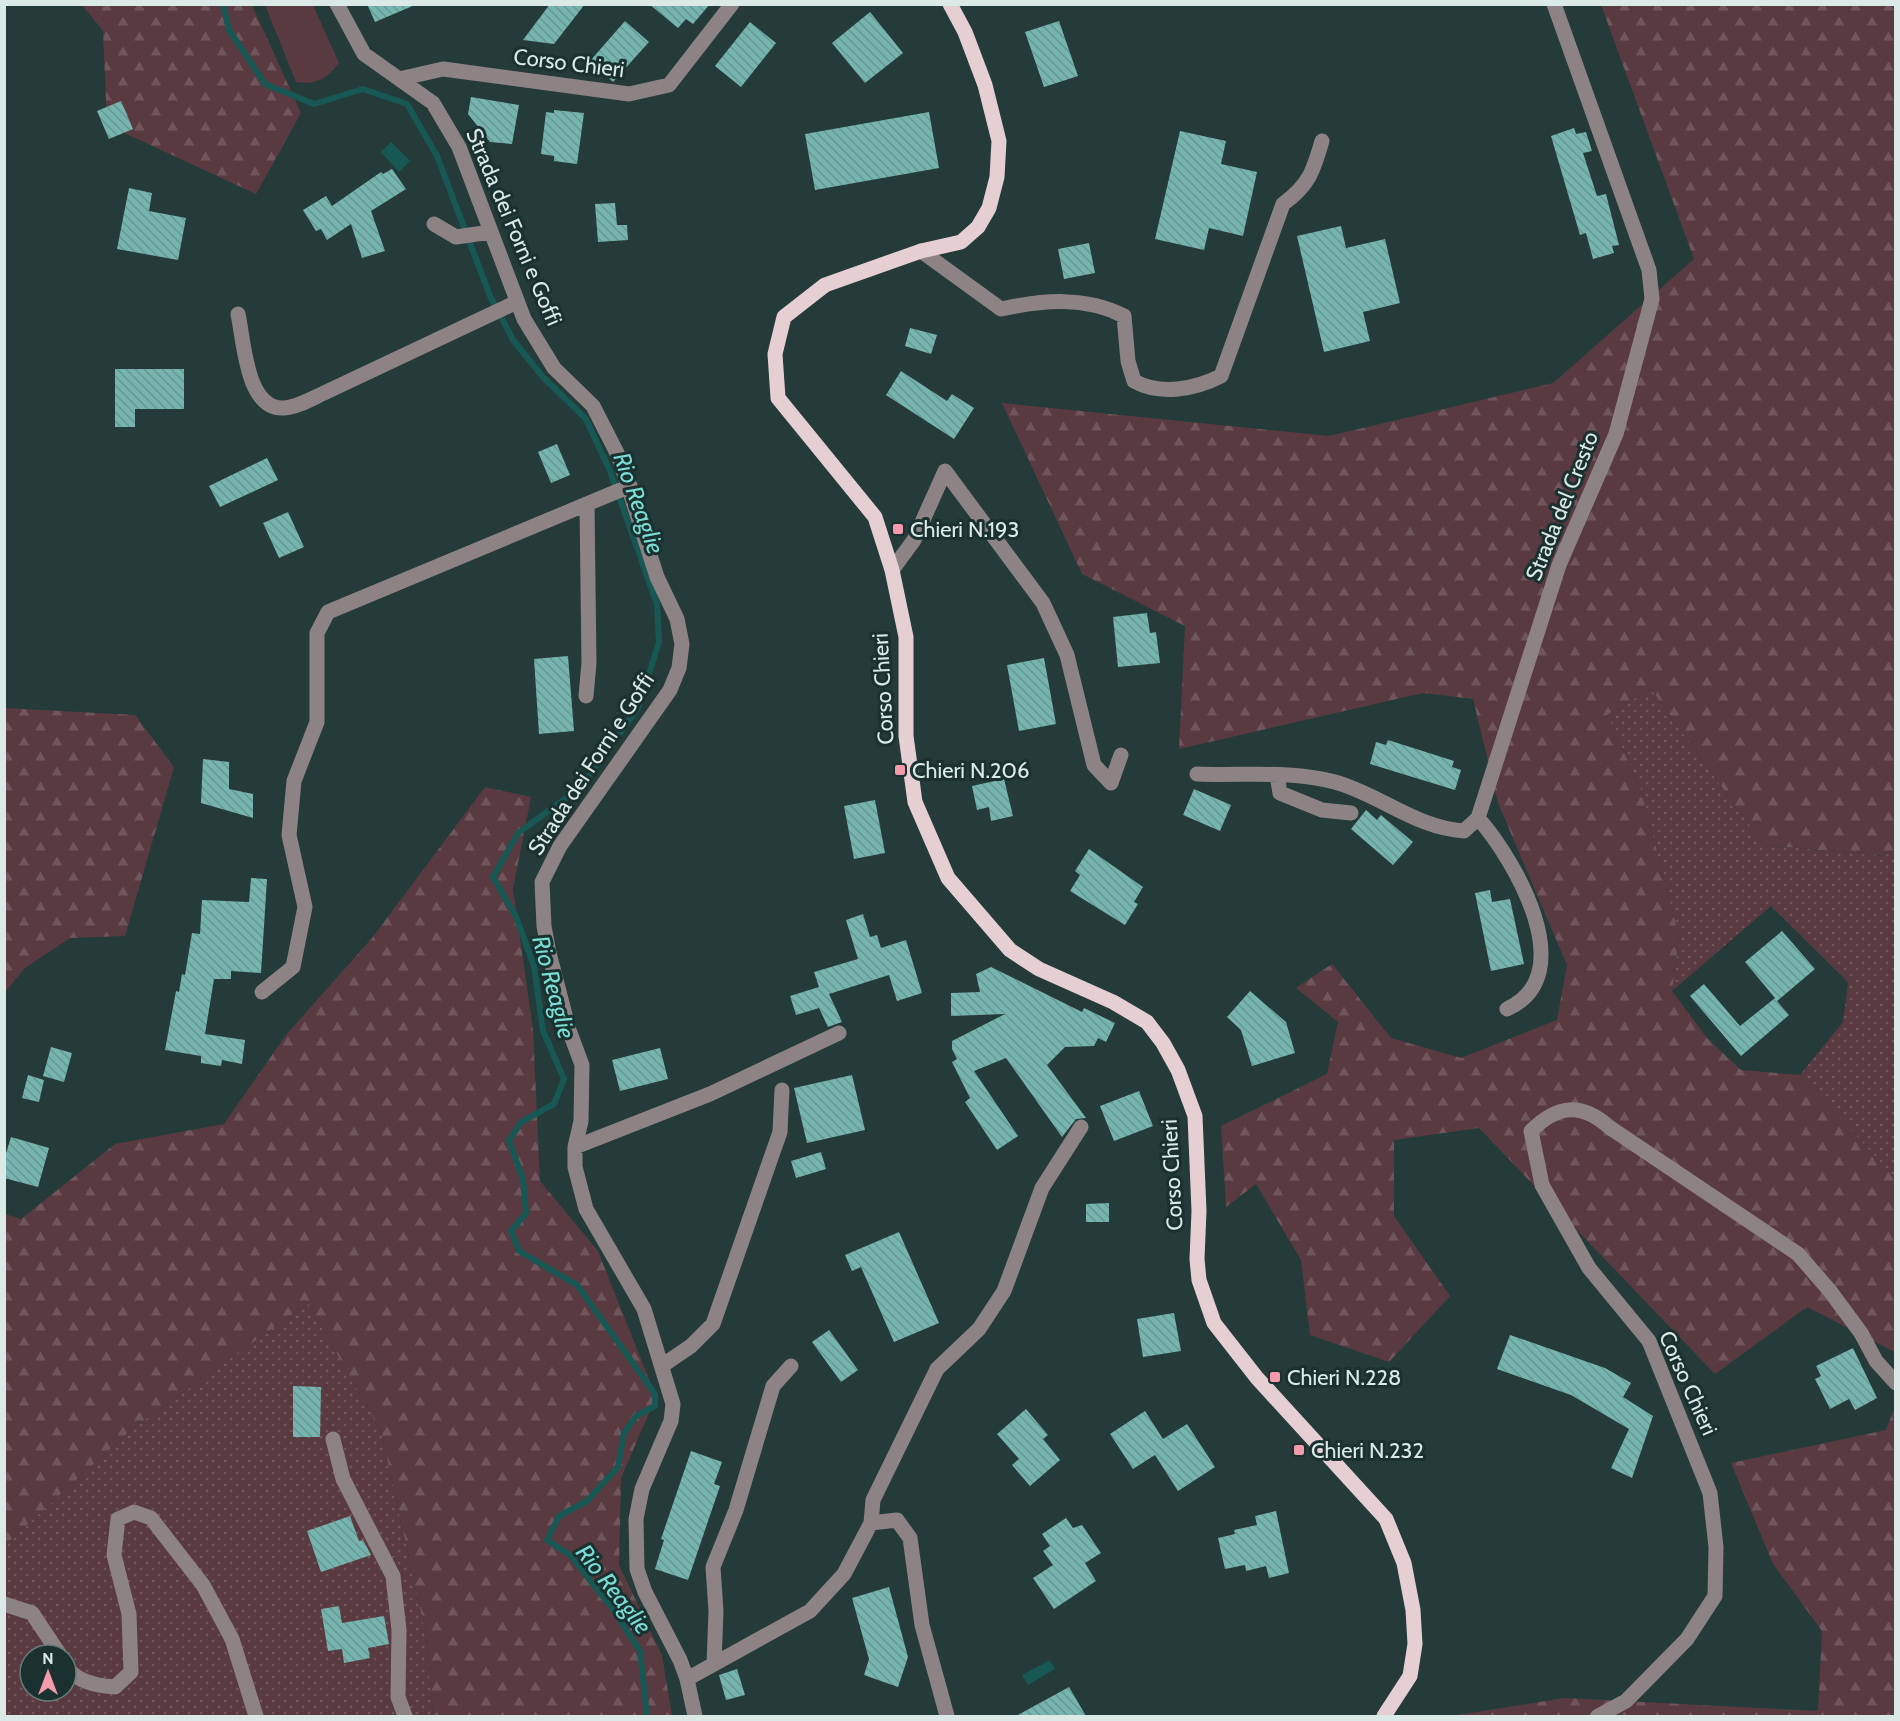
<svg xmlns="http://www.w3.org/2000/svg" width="1900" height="1721" font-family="Cabin,sans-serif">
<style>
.grass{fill:url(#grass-dots);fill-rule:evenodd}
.forest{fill:url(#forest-firs)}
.pitch{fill:#593a40}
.water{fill:#175854}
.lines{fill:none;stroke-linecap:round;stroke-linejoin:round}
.stream{stroke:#175854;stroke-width:6}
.building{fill:url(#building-back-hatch)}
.minor{stroke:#8e8384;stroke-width:15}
.major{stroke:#e5cfd3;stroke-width:15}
.poi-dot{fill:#f39aab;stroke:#1a312f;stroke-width:2}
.labels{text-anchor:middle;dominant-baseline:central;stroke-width:6;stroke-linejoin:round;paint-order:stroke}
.street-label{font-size:22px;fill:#dbe9e7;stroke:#1a312f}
.poi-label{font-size:22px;fill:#dbe9e7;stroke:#1a312f;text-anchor:start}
.water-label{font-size:24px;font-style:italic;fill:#7addd5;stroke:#1a312f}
</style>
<defs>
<pattern id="grass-dots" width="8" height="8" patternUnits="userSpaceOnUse" patternTransform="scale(1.5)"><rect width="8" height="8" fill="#593a40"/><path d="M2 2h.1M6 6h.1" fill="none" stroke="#70565c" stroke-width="1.8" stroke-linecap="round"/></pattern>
<pattern id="forest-firs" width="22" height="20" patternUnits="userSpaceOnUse" patternTransform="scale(1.5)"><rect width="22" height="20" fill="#593a40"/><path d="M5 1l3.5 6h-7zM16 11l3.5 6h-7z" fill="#70565c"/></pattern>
<pattern id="building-back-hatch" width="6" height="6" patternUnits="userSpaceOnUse" patternTransform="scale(1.5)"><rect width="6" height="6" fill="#76b4ae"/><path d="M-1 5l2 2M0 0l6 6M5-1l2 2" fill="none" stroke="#699894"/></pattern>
</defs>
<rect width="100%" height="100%" fill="#243b39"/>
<path class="grass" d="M1651 689 1764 845 1884 856 1895 849V1178L1800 1075 1843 1022 1848 982 1771 906 1672 991 1679 936 1641 790 1607 715Z
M308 1303 381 1431 426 1635 433 1716H5V1545L132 1429ZM30 1655H66V1691H30Z"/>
<path class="forest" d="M82 5H252L301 113 256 194 107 125 103 31Z
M1601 5H1895V849L1884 856 1764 845 1651 689 1607 715 1641 790 1679 936 1672 991 1707 1038 1741 1070 1800 1075 1895 1178V1352L1807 1307 1715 1374 1479 1128 1394 1140V1216L1450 1296 1389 1362 1310 1335 1301 1260 1256 1184 1226 1207 1221 1126 1327 1074 1338 1022 1296 988 1332 964 1391 1038 1461 1058 1557 1020 1567 965 1498 803 1473 699 1423 693 1179 749 1185 626 1082 574 1002 403 1329 436 1553 383 1694 259Z
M5 708 135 715 174 767 125 936 70 938 25 968 5 992Z
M485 787 531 797 513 889 533 1030 540 1181 598 1251 656 1397 621 1478 619 1565 662 1655 672 1716H433L426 1635 381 1431 308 1303 132 1429 5 1545V1214L21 1219 115 1144 224 1124 286 1035 372 938Z
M1895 1406V1716H1452L1564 1698 1818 1711 1822 1631 1773 1564 1731 1463 1886 1430Z"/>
<path class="pitch" d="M265 5H313L339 63C327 79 316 85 296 82Z"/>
<path class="water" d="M391 142 410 161 399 172 381 152Z
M1050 1660 1055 1669 1028 1685 1022 1675Z"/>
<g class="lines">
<path class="stream" d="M223 4 229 30 265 84 314 104 363 89 407 104 437 156 490 296 513 340 543 377 586 419 610 471 657 604 659 642 638 708 580 788 518 833 493 877 516 917 534 966 543 1031 564 1079 554 1104 521 1122 509 1141 523 1179 526 1213 511 1231 519 1251 577 1285 655 1394V1406L636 1416 624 1433 618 1467 587 1501 559 1516 547 1540 570 1555 612 1608 640 1651 647 1716"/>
</g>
<path class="building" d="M367 4H415V5L375 22Z
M550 4H585L554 44 523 40Z
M649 4H710L693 24 686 19 678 28Z
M870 12 903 53 865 83 832 43Z
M625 21 649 42 613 82 590 61Z
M1059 21 1078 76 1044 87 1025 32Z
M750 22 776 43 741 87 715 66Z
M471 97 519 105 512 144 490 142 468 114Z
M121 101 133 129 109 139 97 111Z
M554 110 584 113 577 164 554 161V156L541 154 546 112 554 113Z
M929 112 939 168 815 190 805 134Z
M1574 128 1576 134 1586 132 1592 151 1583 153 1597 196 1606 194 1619 245 1612 246 1614 253 1593 259 1586 233 1580 235 1551 136Z
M1180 131 1226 141 1221 164 1257 172 1243 236 1209 228 1204 250 1155 239Z
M392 169 406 189 371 211 385 251 362 258 351 224 327 240 321 229 316 231 303 210 326 196 332 206 381 172 383 174Z
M129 188 152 193 149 211 186 218 178 260 117 249Z
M615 203 617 225H627L628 240 598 242 595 204Z
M1341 226 1346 248 1385 239 1400 303 1363 312 1370 341 1324 352 1297 236Z
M1089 243 1095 273 1064 279 1058 249Z
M910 328 937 335 931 354 905 346Z
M115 369H184V409H135V427H115Z
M901 371 947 401 952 394 974 408 954 439 886 395Z
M557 444 570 475 551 483 538 452Z
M267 458 278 480 220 507 209 486Z
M288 512 304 547 279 558 263 523Z
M1147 613 1150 633 1156 632 1160 663 1118 667 1113 617Z
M568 656 574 731 539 734 534 659Z
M1044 658 1056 724 1019 731 1007 665Z
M1388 740 1454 761 1452 767 1461 770 1455 790 1370 764 1376 742 1386 745Z
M203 759 229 762V789L253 794V818L201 803Z
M1004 779 1013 816 991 821 989 807 977 810 972 786Z
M1194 789 1231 805 1220 831 1183 815Z
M875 800 885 853 854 859 844 806Z
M1366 810 1377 820 1381 815 1413 842 1393 865 1351 829Z
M1089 849 1143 887 1134 902 1138 904 1125 925 1070 891 1080 875 1075 871Z
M251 878 267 879 261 973 231 971V979H214L205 1034 245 1040 242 1064 222 1060 221 1066 201 1063V1056L165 1050 176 991 179 992 182 974 185 975 192 933 200 934 202 900 249 902Z
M1490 890 1492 902 1510 899 1524 964 1491 971 1475 893Z
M863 914 870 937 877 935 881 948 906 940 922 993 897 1001 889 975 829 994 842 1022 839 1023 828 1027 819 1008 796 1015 790 996 819 987 814 972 858 959 846 920Z
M1782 931 1815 969 1777 1001 1789 1015 1741 1056 1690 996 1704 984 1740 1026 1775 998 1745 962Z
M991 967 1082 1012 1084 1008 1115 1023 1106 1042 1098 1038 1094 1046 1065 1047 1047 1065 1086 1118 1076 1119 1062 1137 1006 1058 974 1071 1018 1136 997 1150 965 1102 970 1098 952 1062 957 1059 952 1049V1041L1005 1014 951 1016V993L980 992 976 974Z
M1250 991 1286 1022 1295 1053 1252 1066 1241 1030 1227 1017Z
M51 1047 72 1053 64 1082 43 1076Z
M660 1048 668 1079 620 1091 612 1060Z
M28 1075 44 1080 39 1102 22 1098Z
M852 1075 865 1130 807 1143 794 1088Z
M1139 1091 1153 1126 1114 1141 1100 1106Z
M11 1137 49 1148 38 1187 4 1178V1160Z
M821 1152 826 1169 796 1178 791 1161Z
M1109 1203V1222H1086V1204Z
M899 1232 939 1323 894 1342 861 1267 852 1271 845 1255Z
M1174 1313 1181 1351 1143 1357 1137 1319Z
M829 1330 858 1370 841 1382 812 1342Z
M1510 1335 1605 1368 1631 1383 1623 1397 1653 1416 1632 1478 1611 1468 1629 1429 1571 1395 1497 1369Z
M1853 1348 1877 1398 1855 1410 1849 1399 1830 1409 1815 1379 1821 1376 1816 1366Z
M293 1386 321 1387 320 1437H293Z
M1026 1409 1048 1435 1043 1439 1060 1460 1030 1486 1012 1465 1019 1459 997 1434Z
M1145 1411 1163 1439 1187 1424 1215 1467 1178 1491 1155 1455 1133 1469 1110 1434Z
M691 1451 722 1462 714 1484 720 1486 688 1580 655 1569 664 1540 661 1539Z
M1276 1511 1289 1573 1269 1578 1266 1566 1246 1571 1245 1565 1225 1569 1218 1538 1235 1534 1234 1530 1257 1525 1255 1516Z
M350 1516 359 1541 363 1540 371 1555 321 1572 307 1531Z
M1066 1518 1073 1528 1082 1525 1101 1553 1085 1563 1096 1581 1054 1609 1033 1578 1053 1565 1043 1551 1050 1546 1042 1534Z
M889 1587 908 1657 898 1687 864 1675 869 1659 852 1598Z
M339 1606 342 1623 384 1616 389 1644 368 1648 370 1658 344 1663 342 1649 328 1651 321 1609Z
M737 1669 745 1695 726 1700 719 1675Z
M1069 1687 1086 1716H1016Z"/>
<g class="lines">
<path class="minor" d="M337 4 364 54 433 103 459 147 524 319 554 368 593 406 618 455 657 577 677 619 682 644 679 668 670 690 560 846 542 882 544 926 549 953 569 1030 582 1065 581 1121 575 1147V1167L586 1209 644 1309 673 1404 671 1421 642 1489 636 1519 637 1569 645 1592 680 1660 687 1679 695 1716
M399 79 443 69 629 94 669 85 732 4
M434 224 456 237 491 232
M921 251 1001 309C1043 300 1085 296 1124 316L1128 361 1134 381C1161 396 1195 389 1221 376L1283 204C1309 185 1313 172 1322 141
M238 314C244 341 246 410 284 408 298 407 311 399 324 393L517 302
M892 570 914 540 945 471 1043 603 1067 655 1094 765 1111 783 1121 755
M586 696 589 663 587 505
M1197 774C1242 776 1292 770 1335 782 1381 795 1416 828 1464 831L1478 818 1559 565 1616 434 1652 299 1649 270 1554 4
M1277 775 1280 793 1322 810 1351 813
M1478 818C1515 860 1582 975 1507 1009
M262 992 293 967 305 907 289 835 294 781 317 722V633L328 612 630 486
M575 1147 710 1094 839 1033
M663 1365 691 1346 713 1324 780 1132 782 1090
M333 1439 343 1479 393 1576 399 1630 398 1697 405 1716
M871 1523 873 1500 937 1369 979 1329 1004 1291 1042 1188 1081 1127
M4 1604 32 1613 60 1655
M714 1664 716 1611 713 1567 736 1510 773 1386 791 1366
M66 1666C76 1682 98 1686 115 1687L131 1672 129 1614 114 1555 118 1519 134 1512 151 1518 203 1585 232 1639 256 1716
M687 1679 810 1611 844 1574 871 1523 897 1520 910 1538 922 1625 947 1716
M1598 1716 1626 1701 1687 1639 1715 1596 1716 1547 1710 1493 1649 1341 1589 1268 1542 1185 1531 1131C1557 1105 1581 1102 1609 1127L1798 1254 1830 1291 1861 1333 1876 1361 1896 1383"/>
<path class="major" d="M950 4 965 32 985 85 999 141 997 177 989 208 978 227 961 242 921 251 825 285 784 317 775 354 778 398 875 517 892 570 906 637V736L915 802 948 878 1010 950 1039 969 1113 1002 1147 1022 1163 1043 1178 1070 1195 1116 1199 1211 1197 1259 1199 1280 1214 1323 1257 1378 1386 1519 1404 1563 1413 1610 1415 1644 1410 1676 1384 1716"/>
</g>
<g class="poi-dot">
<rect x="892" y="523" width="12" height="12" rx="3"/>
<rect x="894" y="764" width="12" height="12" rx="3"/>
<rect x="1269" y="1371" width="12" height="12" rx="3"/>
<rect x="1293" y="1444" width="12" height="12" rx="3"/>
</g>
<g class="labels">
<g class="street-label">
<text transform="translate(569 63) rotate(7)">Corso Chieri</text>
<text transform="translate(514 227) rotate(67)">Strada dei Forni e Goffi</text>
<text transform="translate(1562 506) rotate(-68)">Strada del Cresto</text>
<text transform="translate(883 689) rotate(-93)">Corso Chieri</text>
<text transform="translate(591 764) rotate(-57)">Strada dei Forni e Goffi</text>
<text transform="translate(1172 1175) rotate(-93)">Corso Chieri</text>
<text transform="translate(1688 1383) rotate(66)">Corso Chieri</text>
</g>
<g class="poi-label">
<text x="910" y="529">Chieri N.193</text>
<text x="912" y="770">Chieri N.206</text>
<text x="1287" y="1377">Chieri N.228</text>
<text x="1311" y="1450">Chieri N.232</text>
</g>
<g class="water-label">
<text transform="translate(639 503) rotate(70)">Rio Reaglie</text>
<text transform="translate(554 987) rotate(75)">Rio Reaglie</text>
<text transform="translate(614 1589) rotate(52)">Rio Reaglie</text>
</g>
</g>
<rect width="1900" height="1721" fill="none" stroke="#dbe9e7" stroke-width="12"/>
<g transform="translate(48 1673)"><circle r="28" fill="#1a312f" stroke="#677b79" stroke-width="1.5"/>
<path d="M0-4.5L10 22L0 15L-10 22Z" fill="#f39aab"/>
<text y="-9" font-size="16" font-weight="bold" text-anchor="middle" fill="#dbe9e7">N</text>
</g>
</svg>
